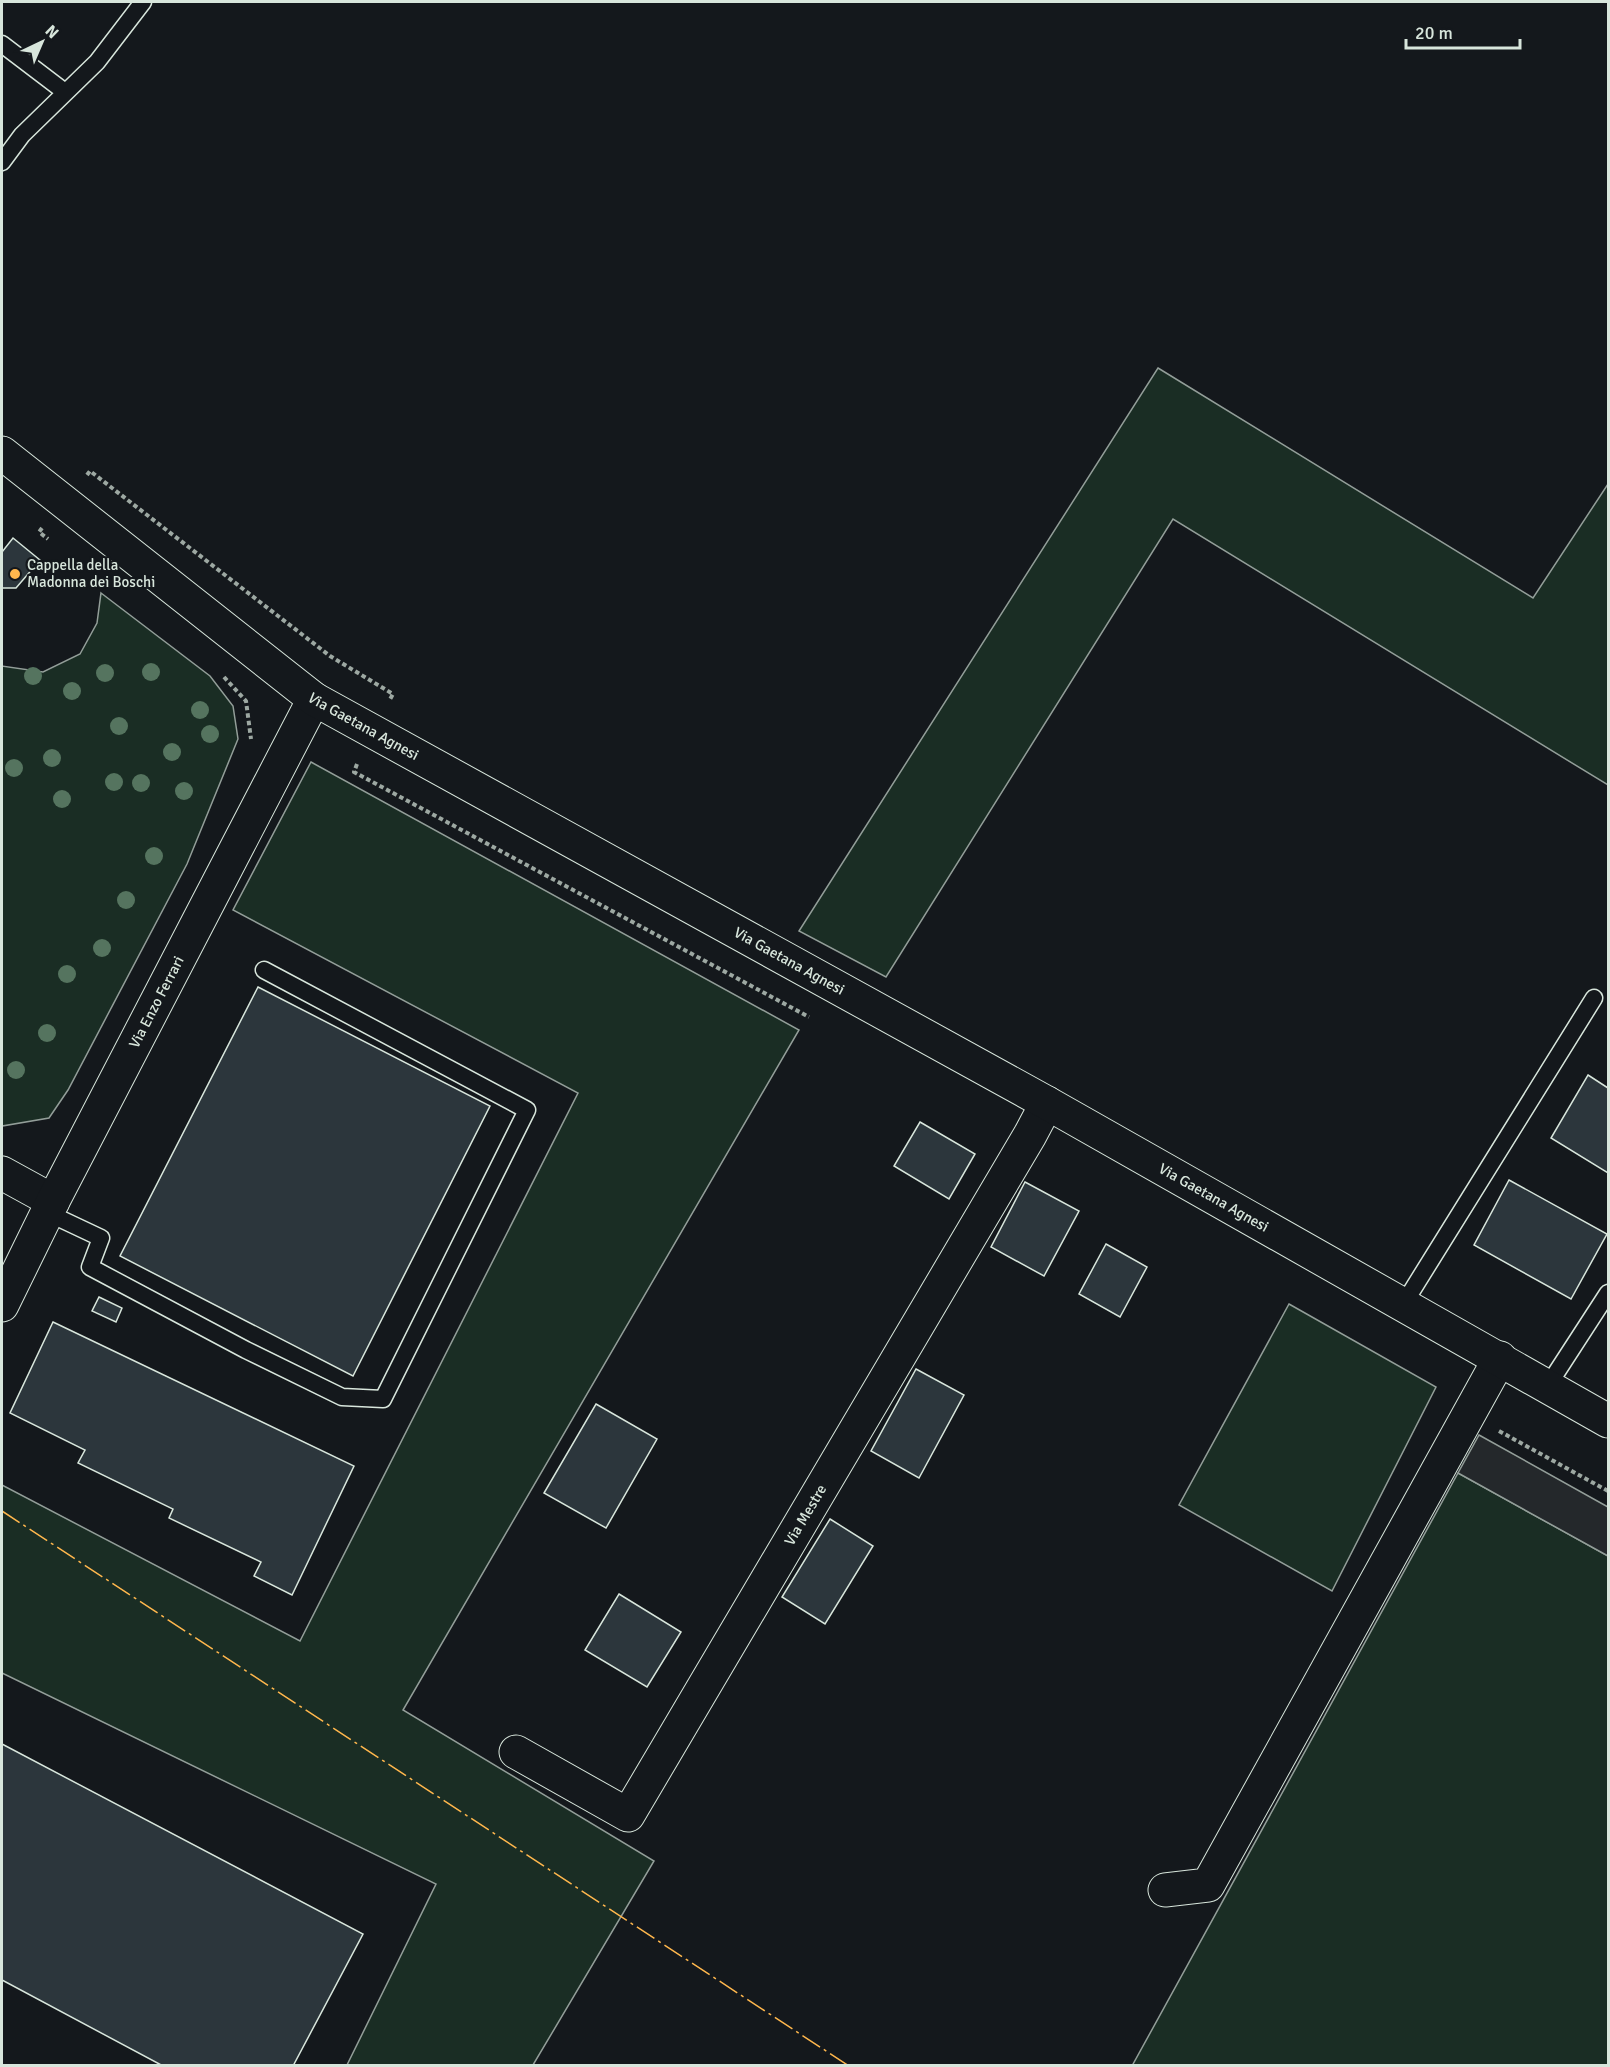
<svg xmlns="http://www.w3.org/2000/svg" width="1610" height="2067" font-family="Signika,sans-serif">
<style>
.green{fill:#1a2d24;stroke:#939e99;stroke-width:1.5}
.parking{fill:#24282b;stroke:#939e99;stroke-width:1.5}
.building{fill:#2c363c;stroke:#d8e6dc;stroke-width:1.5}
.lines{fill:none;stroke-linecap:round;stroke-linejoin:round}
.service-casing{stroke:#d8e6dc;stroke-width:19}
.minor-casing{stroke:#d8e6dc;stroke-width:35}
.tertiary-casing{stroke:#d8e6dc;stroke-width:35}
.path{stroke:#9da8a2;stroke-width:4;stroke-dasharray:4.5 3;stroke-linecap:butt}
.service{stroke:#14181c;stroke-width:16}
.minor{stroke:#14181c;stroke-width:33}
.tertiary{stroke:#14181c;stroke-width:33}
.power{stroke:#ffb74d;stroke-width:1.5;stroke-dasharray:21 4.5 3 4.5;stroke-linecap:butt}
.tree{fill:#55745f}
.poi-dot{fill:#ffb74d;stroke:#14181c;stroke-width:2}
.labels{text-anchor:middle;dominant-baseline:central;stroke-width:4.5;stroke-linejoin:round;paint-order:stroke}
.poi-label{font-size:15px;fill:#d8e6dc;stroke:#14181c;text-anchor:start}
.street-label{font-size:15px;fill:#d8e6dc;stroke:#14181c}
</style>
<rect width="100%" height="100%" fill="#14181c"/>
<path class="green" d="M1158 368 1533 598 1608 484V785L1173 519 886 977 799 931Z
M101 593 210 676 233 706 238 739 187 864 68 1090 49 1118 2 1126V666L43 672 80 654 97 623Z
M311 762 799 1030 403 1710 654 1861 533 2065H347L436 1884 2 1673V1485L300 1641 578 1093 233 910Z
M1289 1304 1436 1387 1332 1591 1179 1505Z
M1458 1473 1608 1556V2065L1132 2066Z"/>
<path class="parking" d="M1479 1435 1608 1507V1556L1458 1473Z"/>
<path class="building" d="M13 538 40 560 16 588H2V552Z
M258 987 490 1106 353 1376 120 1256Z
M1588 1075 1608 1088V1173L1551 1138Z
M920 1122 975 1154 949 1199 894 1166Z
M1509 1180 1607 1234 1571 1299 1474 1245Z
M1025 1182 1079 1211 1044 1276 991 1247Z
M1106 1244 1147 1267 1120 1317 1079 1294Z
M99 1297 122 1308 116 1322 92 1311Z
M53 1322 354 1466 292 1595 254 1576 261 1562 169 1518 173 1509 78 1463 85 1450 10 1413Z
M916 1369 964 1395 919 1478 871 1451Z
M596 1404 657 1439 606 1528 544 1493Z
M830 1519 873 1546 825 1624 782 1597Z
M619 1594 681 1632 647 1687 585 1650Z
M2 1744 363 1934 293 2066H163L2 1980Z"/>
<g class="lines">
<defs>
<path id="service" d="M2 44 65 92
M2 162 22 135 97 62 143 2
M48 1213 101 1238 90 1267 246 1350 342 1397 383 1399 527 1110 264 970
M1403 1305 1594 998
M1547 1387 1608 1293"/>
<g id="minor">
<path d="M2 1173 53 1201"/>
<path id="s1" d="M2 1305 53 1201 314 699"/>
<path id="s2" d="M516 1752 628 1815 1030 1135 1047 1103"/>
<path d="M1165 1890 1208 1885 1500 1358"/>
</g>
<g id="tertiary">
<path id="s3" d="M2 453 314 699 1047 1103 1608 1421"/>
</g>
</defs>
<use href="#service" class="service-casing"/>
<use href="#minor" class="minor-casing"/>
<use href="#tertiary" class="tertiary-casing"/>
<path class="path" d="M87 475 90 471 330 656 393 694 389 701
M42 528 39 532 48 539
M224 677 246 701 251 739
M357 764 354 772 809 1017
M1499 1431 1608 1491"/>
<use href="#service" class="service"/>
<use href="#minor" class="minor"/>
<use href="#tertiary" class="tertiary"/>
<path class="power" d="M2 1511 849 2066"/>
</g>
<g class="tree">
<circle cx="151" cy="672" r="9"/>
<circle cx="105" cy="673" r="9"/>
<circle cx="33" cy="676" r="9"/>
<circle cx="72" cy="691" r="9"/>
<circle cx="200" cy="710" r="9"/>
<circle cx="119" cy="726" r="9"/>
<circle cx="210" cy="734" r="9"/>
<circle cx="172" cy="752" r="9"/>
<circle cx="52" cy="758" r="9"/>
<circle cx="14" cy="768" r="9"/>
<circle cx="114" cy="782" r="9"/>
<circle cx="141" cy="783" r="9"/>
<circle cx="184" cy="791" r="9"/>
<circle cx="62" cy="799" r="9"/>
<circle cx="154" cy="856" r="9"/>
<circle cx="126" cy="900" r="9"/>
<circle cx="102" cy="948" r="9"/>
<circle cx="67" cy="974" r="9"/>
<circle cx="47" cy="1033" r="9"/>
<circle cx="16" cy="1070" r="9"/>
</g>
<circle class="poi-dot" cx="15" cy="574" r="6"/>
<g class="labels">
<g class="poi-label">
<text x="27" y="565">Cappella della<tspan x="27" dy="17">Madonna dei Boschi</tspan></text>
</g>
<g class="street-label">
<text stroke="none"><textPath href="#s3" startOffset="454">Via Gaetana Agnesi</textPath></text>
<text stroke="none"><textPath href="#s3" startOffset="940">Via Gaetana Agnesi</textPath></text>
<text stroke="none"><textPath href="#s1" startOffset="340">Via Enzo Ferrari</textPath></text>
<text stroke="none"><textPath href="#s3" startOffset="1426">Via Gaetana Agnesi</textPath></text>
<text stroke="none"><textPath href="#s2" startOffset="477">Via Mestre</textPath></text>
</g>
</g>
<rect width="1610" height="2067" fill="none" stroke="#d8e6dc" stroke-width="6"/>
<g transform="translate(42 42) rotate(44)" stroke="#14181c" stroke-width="4.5" paint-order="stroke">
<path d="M0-4.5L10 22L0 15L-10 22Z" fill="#d8e6dc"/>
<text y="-9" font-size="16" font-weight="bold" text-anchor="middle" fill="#d8e6dc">N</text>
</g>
<path d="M1406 39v9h114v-9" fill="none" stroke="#d8e6dc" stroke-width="3"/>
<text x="1415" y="39" font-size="18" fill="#d8e6dc" stroke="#14181c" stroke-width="4.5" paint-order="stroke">20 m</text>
</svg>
